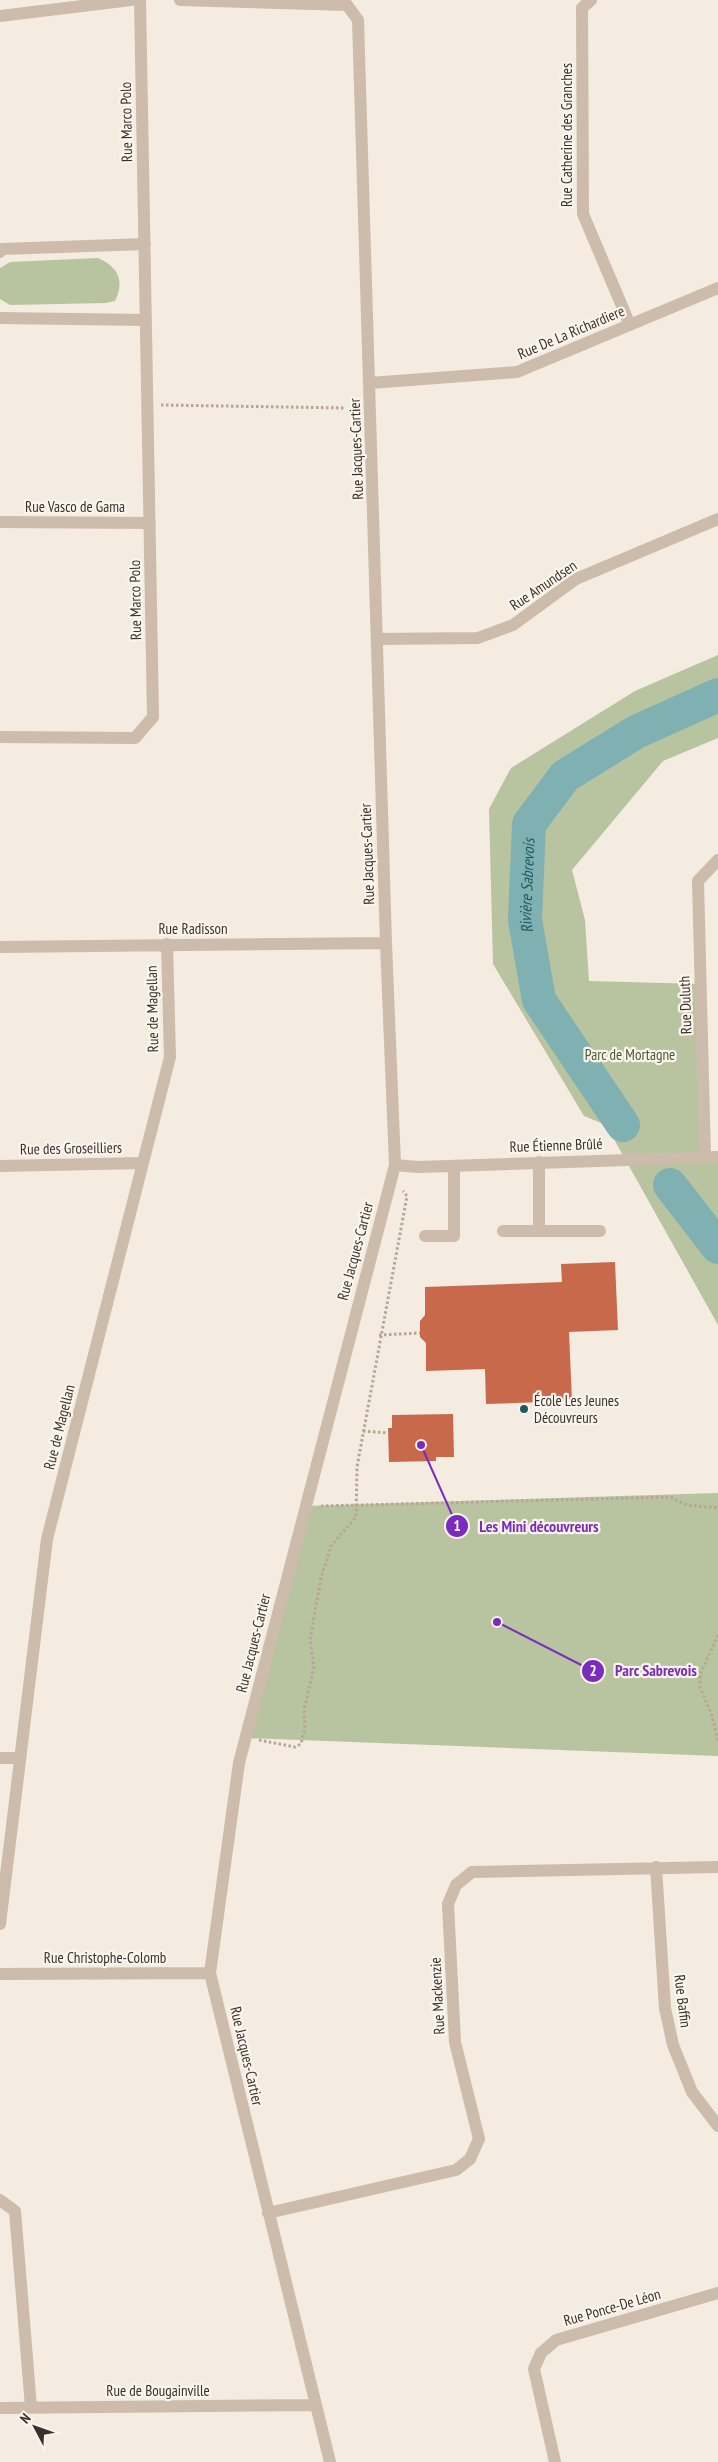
<svg xmlns="http://www.w3.org/2000/svg" width="718" height="2462" font-family="'PT Sans Narrow',sans-serif">
<style>
.green{fill:#b8c4a0}
.lines{fill:none;stroke-linecap:round;stroke-linejoin:round}
.river{stroke:#7fb0b2;stroke-width:34}
.building{fill:#c8694b}
.path{stroke:#b9a596;stroke-width:3;stroke-dasharray:2.5 2.5;stroke-linecap:butt}
.minor{stroke:#cdbbac;stroke-width:12}
.poi-dot{fill:#1f5a5e;stroke:#fbf5ee;stroke-width:2}
.labels{text-anchor:middle;dominant-baseline:central;stroke-width:4.5;stroke-linejoin:round;paint-order:stroke}
.street-label{font-size:15px;fill:#3b302b;stroke:#fbf5ee}
.park-label{font-size:15px;fill:#4a5a2e;stroke:#fbf5ee}
.poi-label{font-size:15px;fill:#3b302b;stroke:#fbf5ee;text-anchor:start}
.water-label{font-size:16px;font-style:italic;fill:#1f5a5e;stroke:#fbf5ee}
.leader{fill:none;stroke:#7b2cbf;stroke-width:2}
.callout-dot{fill:#7b2cbf;stroke:#fbf5ee;stroke-width:2}
.mark-label{font-size:15px;text-anchor:middle;font-weight:bold;fill:#fff}
.callout-label{font-size:16px;text-anchor:middle;font-weight:bold;fill:#7b2cbf;stroke:#fbf5ee;stroke-width:4.5;stroke-linejoin:round;paint-order:stroke}
</style>
<rect width="100%" height="100%" fill="#f4ebe1"/>
<path class="green" d="M98 258C118 267 125 280 115 301L106 303 10 305 0 299V268L10 262Z
M718 655V738L663 761 572 870 585 920 589 981 700 984 705 1157H718V1325L606 1125 584 1116 493 964 489 809 511 768 635 691Z
M718 1493V1756L246 1738 305 1506Z"/>
<g class="lines">
<g class="river">
<path id="s1" d="M623 1125 539 1000 525 920 529 824 565 776 636 732 718 695"/>
<path d="M670 1185 718 1247"/>
</g>
</g>
<path class="building" d="M615 1262 618 1330 569 1332 572 1401 486 1404 485 1369 426 1371V1343L420 1337V1321L425 1315V1287L562 1282 561 1264Z
M453 1414 454 1457H436V1461L389 1462 388 1428H392V1415Z"/>
<g class="lines">
<path class="path" d="M161 405 346 408
M379 1335 420 1333
M363 1431 389 1433
M321 1506 670 1497 687 1505 718 1508
M718 1635 700 1674V1687L712 1716 718 1741
M259 1740 295 1747 301 1744 305 1728 304 1710 314 1667 310 1640 321 1578 331 1546 356 1517 357 1467 407 1196 403 1191"/>
<path class="minor" d="M180 0 347 5 358 20 386 943 395 1165 239 1763 210 1973 330 2462
M591 0 582 8 583 214 630 325
M0 16 131 0
M0 252 2 249 145 244
M0 318 146 320
M370 383 517 372 718 288
M0 522 150 523
M377 639 478 638 513 625 576 579 718 519
M0 737 135 738 153 717 140 0
M0 947 386 943
M705 1157 698 881 718 860
M395 1165 418 1167 718 1157
M0 1166 143 1163
M503 1231H600
M539 1231V1162
M425 1236H454V1166
M0 1758H20
M656 1867 665 2008 673 2045 692 2092 718 2126
M0 1924 47 1539 170 1057 167 944
M0 1974 210 1973
M0 2200 15 2211 31 2407
M268 2213 456 2170 470 2159 479 2139 455 2042 448 1904 456 1885 472 1872 718 1867
M0 2408 316 2405
M555 2462 534 2369 541 2353 556 2340 718 2293"/>
</g>
<circle class="poi-dot" cx="524" cy="1409" r="5"/>
<g class="labels">
<g class="street-label">
<text transform="translate(126 122) rotate(-91)">Rue Marco Polo</text>
<text transform="translate(566 135) rotate(-90)">Rue Catherine des Granches</text>
<text transform="translate(571 332) rotate(-23)">Rue De La Richardiere</text>
<text transform="translate(356 449) rotate(-92)">Rue Jacques-Cartier</text>
<text x="75" y="506">Rue Vasco de Gama</text>
<text transform="translate(543 585) rotate(-34)">Rue Amundsen</text>
<text transform="translate(135 600) rotate(-91)">Rue Marco Polo</text>
<text transform="translate(367 854) rotate(-92)">Rue Jacques-Cartier</text>
<text x="193" y="928">Rue Radisson</text>
<text transform="translate(685 1005) rotate(-92)">Rue Duluth</text>
<text transform="translate(152 1009) rotate(-91)">Rue de Magellan</text>
<text transform="translate(556 1145) rotate(-2)">Rue Étienne Brûlé</text>
<text transform="translate(71 1148) rotate(-1)">Rue des Groseilliers</text>
<text transform="translate(355 1251) rotate(-75)">Rue Jacques-Cartier</text>
<text transform="translate(59 1427) rotate(-76)">Rue de Magellan</text>
<text transform="translate(253 1643) rotate(-76)">Rue Jacques-Cartier</text>
<text x="105" y="1957">Rue Christophe-Colomb</text>
<text transform="translate(437 1996) rotate(-93)">Rue Mackenzie</text>
<text transform="translate(683 2001) rotate(83)">Rue Baffin</text>
<text transform="translate(247 2056) rotate(77)">Rue Jacques-Cartier</text>
<text transform="translate(612 2307) rotate(-16)">Rue Ponce-De Léon</text>
<text x="158" y="2390">Rue de Bougainville</text>
</g>
<g class="park-label">
<text x="630" y="1054">Parc de Mortagne</text>
</g>
<g class="poi-label">
<text x="534" y="1400">École Les Jeunes<tspan x="534" dy="17">Découvreurs</tspan></text>
</g>
<g class="water-label">
<text stroke="none"><textPath href="#s1" startOffset="266">Rivière Sabrevois</textPath></text>
</g>
</g>
<path class="leader" d="M421 1445L457 1526M497 1622L593 1671"/>
<g class="callout-dot">
<circle cx="421" cy="1445" r="5"/>
<circle cx="497" cy="1622" r="5"/>
<circle cx="457" cy="1526" r="12"/>
<circle cx="593" cy="1671" r="12"/>
</g>
<g class="mark-label">
<text x="457" y="1531">1</text>
<text x="593" y="1676">2</text>
</g>
<g class="callout-label">
<text x="539" y="1532">Les Mini découvreurs</text>
<text x="656" y="1676">Parc Sabrevois</text>
</g>
<g transform="translate(35 2427) rotate(311)" stroke="#fbf5ee" stroke-width="4" paint-order="stroke">
<path d="M0-4L9 19L0 12L-9 19Z" fill="#3b302b"/>
<text y="-8" font-size="14" font-weight="bold" text-anchor="middle" fill="#3b302b">N</text>
</g>
</svg>
